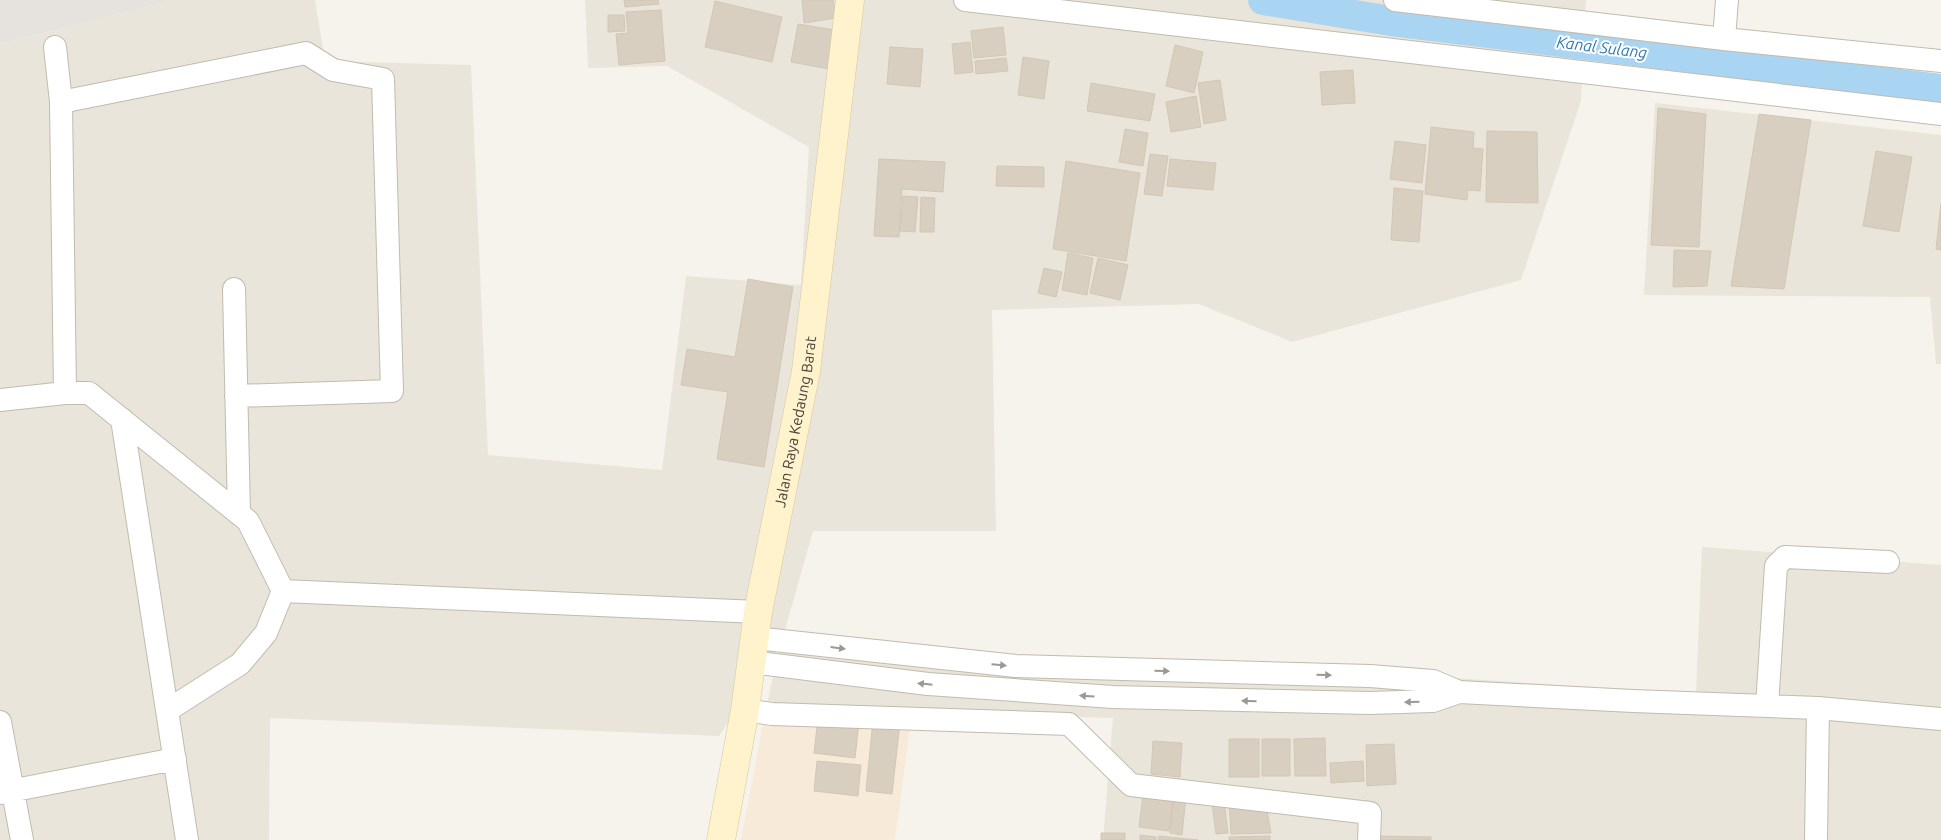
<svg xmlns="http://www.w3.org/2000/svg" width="1941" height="840" font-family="Ubuntu,sans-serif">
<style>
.residential{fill:#eae5da}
.commercial{fill:#f7ead8}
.industrial{fill:#e6e2dd}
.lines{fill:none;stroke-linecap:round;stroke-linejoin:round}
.canal{stroke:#a9d4f2;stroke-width:30}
.building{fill:#d8cfc1;stroke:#d3c7b4}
.street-casing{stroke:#c2bbae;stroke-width:24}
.secondary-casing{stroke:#d6c79b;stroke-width:29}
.street{stroke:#fff;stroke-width:22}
.secondary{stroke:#fff3cd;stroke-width:28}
.oneway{fill:#9c9892}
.labels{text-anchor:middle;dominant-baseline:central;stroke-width:4;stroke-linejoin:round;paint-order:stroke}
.street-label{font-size:15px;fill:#4b4439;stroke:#fff}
.water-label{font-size:16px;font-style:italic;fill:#2e7ab2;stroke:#fff}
</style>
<rect width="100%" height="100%" fill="#f6f3ec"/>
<path class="residential" d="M174 0H315L325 61 471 65 488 455 662 470 686 276 801 285 809 147 667 66 588 68 585 0H1586L1581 101 1521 280 1292 342 1199 304 992 310 996 531H813L781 644 1225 663 1696 694 1702 547 1941 565V840H1103L1113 718 766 708 780 646 719 736 270 718 269 840H0V44Z
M1655 103 1941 135V364H1936L1930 297 1644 295Z"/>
<path class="commercial" d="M766 708 912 712 895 840H741Z"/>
<path class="industrial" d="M0 0H174L0 44Z"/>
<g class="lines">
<path class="canal" d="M1263 0 1391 21 1941 89"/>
</g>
<path class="building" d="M624 0H658L659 4 625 7Z
M802 0H833L836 18 804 23Z
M715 1 782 17 772 62 705 47Z
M661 10 665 61 619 65 616 34 628 33 626 12Z
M608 15H624L625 31 608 32Z
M798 24 841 31 835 70 791 62Z
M1003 27 1006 55 974 58 971 31Z
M970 42 973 72 955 74 952 44Z
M1175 45 1203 52 1194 93 1166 86Z
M890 47 923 49 920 87 887 84Z
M1023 57 1049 61 1044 99 1018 95Z
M1006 58 1008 71 976 74 975 61Z
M1353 70 1355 103 1322 105 1320 72Z
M1220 80 1226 120 1204 124 1198 83Z
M1091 83 1155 94 1150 121 1087 111Z
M1196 96 1201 127 1171 132 1166 102Z
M1658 108 1706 114 1699 247 1651 245Z
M1759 114 1811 120 1784 289 1731 286Z
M1431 127 1474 132 1473 148 1483 149 1480 191 1468 190 1467 200 1425 194Z
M1125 129 1148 133 1143 166 1119 162Z
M1487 131 1537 132 1538 203 1486 202Z
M1395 141 1426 145 1422 183 1390 179Z
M1876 151 1912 157 1899 232 1863 226Z
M1150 154 1168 156 1162 196 1144 194Z
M879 159 945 162 943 192 902 189 899 237 874 236Z
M1170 159 1216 163 1213 190 1167 186Z
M1066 161 1140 173 1126 261 1053 249Z
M997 166 1044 167V187L996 186Z
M1394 188 1423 191 1419 242 1391 240Z
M903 196 918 197 915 232 900 231Z
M921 197 935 198 934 232H920Z
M1941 203V250L1936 249Z
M1674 250 1711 251 1707 286 1673 287Z
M1068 253 1093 258 1087 295 1062 290Z
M1098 258 1128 265 1120 300 1090 293Z
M1044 268 1062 272 1056 297 1038 293Z
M748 279 793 287 764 467 717 459 728 392 681 385 687 349 735 357Z
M818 718 859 723 855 758 814 753Z
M873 720 900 723 892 794 866 791Z
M1325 738 1326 776H1295L1294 739Z
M1229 739H1259V777H1229Z
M1262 739H1290V776H1262Z
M1153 741 1182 743 1180 777 1151 774Z
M1394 744 1396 784 1367 786 1366 745Z
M817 761 861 765 858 796 814 791Z
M1363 761 1364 781 1331 783 1330 763Z
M1144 788 1174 792 1169 831 1139 827Z
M1174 794 1186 796 1182 835 1170 833Z
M1229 799 1266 805 1271 833 1231 834Z
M1224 802 1228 833 1216 834 1212 803Z
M1101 833H1125V840H1101Z
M1140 835 1156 837V840H1140Z
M1159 836 1198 840H1158Z
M1270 836V840H1229V837Z
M1375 836 1431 837V840H1374Z"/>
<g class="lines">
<defs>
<path id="street" d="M965 0 1941 114
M1395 0 1724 39 1941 61
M1724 39 1727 0
M55 47 61 102 65 393
M61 102 306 53 333 70 383 79 392 391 236 396
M234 289 239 514
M0 400 65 393H89L248 521 283 591 266 633 240 664 168 710
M122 419 187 840
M283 591 758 612
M755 638 1016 666 1370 676 1433 681 1459 692 1633 701 1818 708 1941 719
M751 662 928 684 1113 697 1369 703 1433 701 1459 692
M1767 706 1776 566 1785 557 1888 562
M745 710 772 714 1069 724 1131 785 1370 813 1369 840
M0 722 22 840
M0 793 175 759
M1816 840 1818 708"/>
<g id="secondary">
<path id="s1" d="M721 840 745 710 758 612 806 371 850 0"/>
</g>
</defs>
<use href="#street" class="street-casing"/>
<use href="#secondary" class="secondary-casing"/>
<use href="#street" class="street"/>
<use href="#secondary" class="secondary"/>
</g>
<defs><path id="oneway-solid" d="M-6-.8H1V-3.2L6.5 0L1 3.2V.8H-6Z" transform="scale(1.25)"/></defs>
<g class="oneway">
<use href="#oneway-solid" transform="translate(838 648) rotate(7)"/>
<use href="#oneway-solid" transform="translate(999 665) rotate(5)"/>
<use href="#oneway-solid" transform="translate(1162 671) rotate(2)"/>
<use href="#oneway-solid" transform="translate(1324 675) rotate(1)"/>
<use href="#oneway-solid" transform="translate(925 684) rotate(-174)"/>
<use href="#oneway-solid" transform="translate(1087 696) rotate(-177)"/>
<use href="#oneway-solid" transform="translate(1249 701) rotate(-179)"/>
<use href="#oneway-solid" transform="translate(1412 702) rotate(179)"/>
</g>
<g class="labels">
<g class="street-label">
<text stroke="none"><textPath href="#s1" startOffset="425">Jalan Raya Kedaung Barat</textPath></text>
</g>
<g class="water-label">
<text transform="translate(1602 47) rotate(7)">Kanal Sulang</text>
</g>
</g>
</svg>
